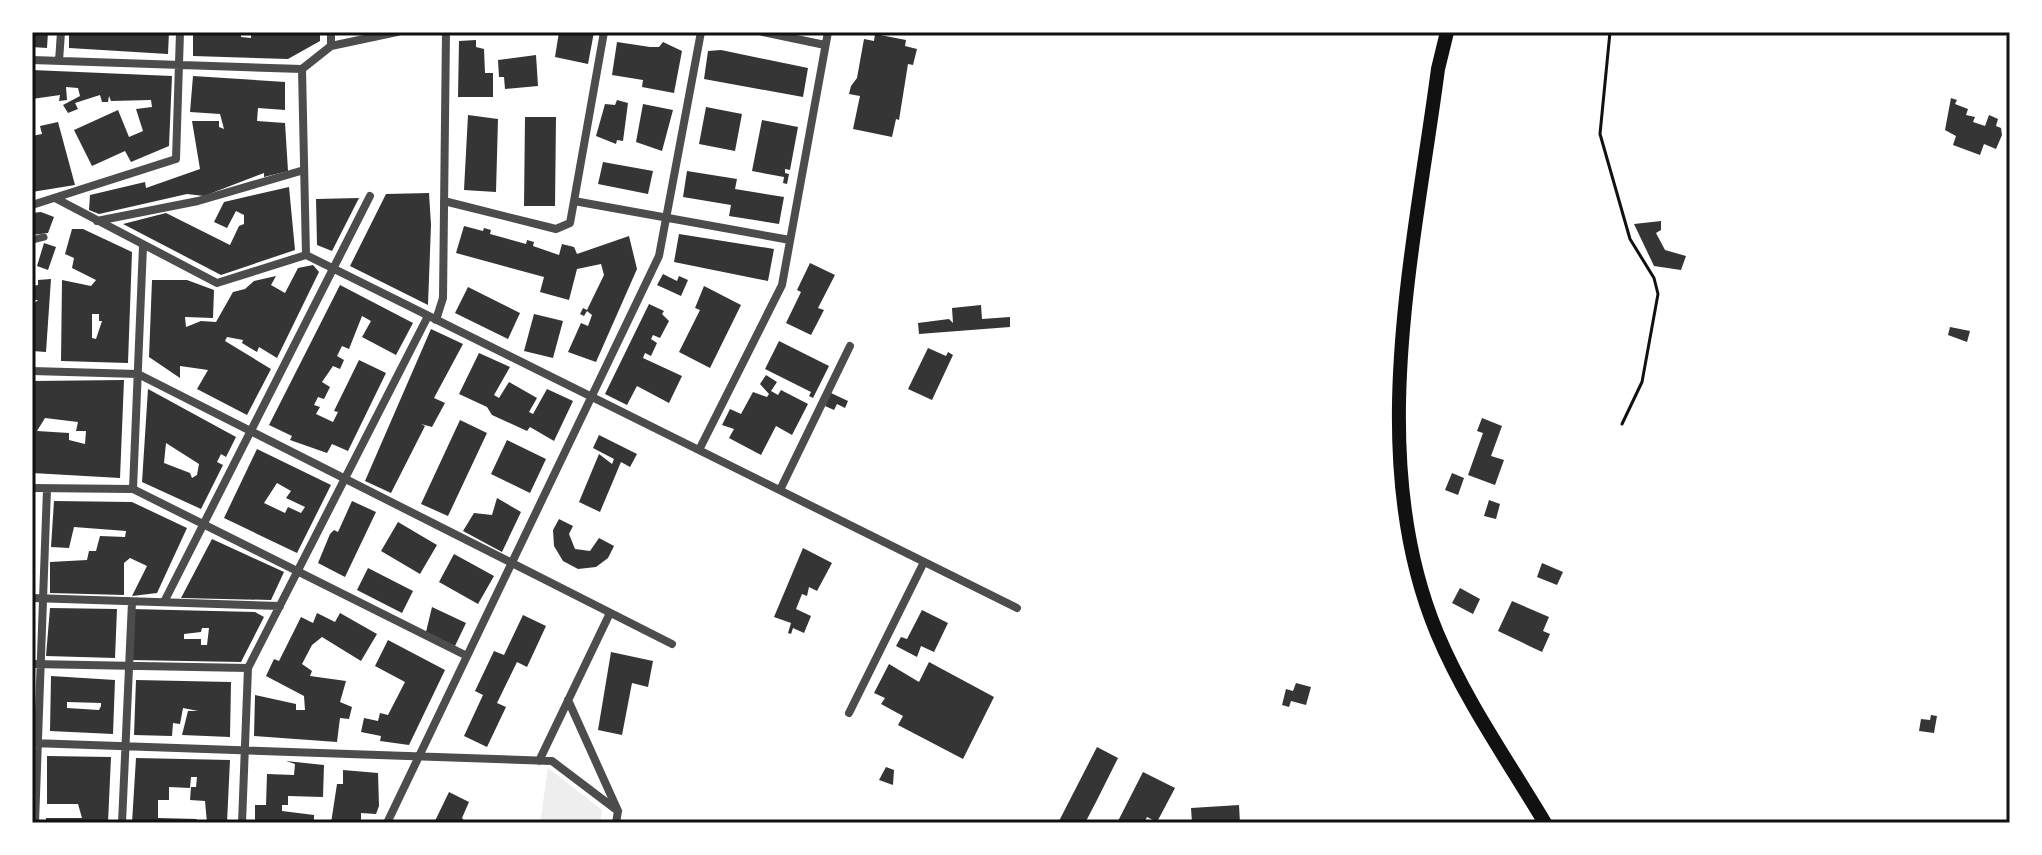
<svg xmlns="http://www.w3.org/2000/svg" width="2042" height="855" font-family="'PT Sans',sans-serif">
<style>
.green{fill:#eee}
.building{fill:#353535;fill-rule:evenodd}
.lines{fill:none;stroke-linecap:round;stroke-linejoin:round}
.path{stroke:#111;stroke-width:3}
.pedestrian{stroke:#4c4c4c;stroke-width:7}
.minor{stroke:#4c4c4c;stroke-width:8}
.secondary{stroke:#111;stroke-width:14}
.neatline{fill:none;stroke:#111;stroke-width:3}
</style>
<rect width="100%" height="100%" fill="#fff"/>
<path class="green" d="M548 768 602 810 600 823H540Z"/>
<path class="building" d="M32 32H48L47 48 32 47Z
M69 32H169L168 54 69 48Z
M193 32H241V37L251 38V32H320V41L288 59 193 56Z
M559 32H594L588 64 555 57Z
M875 34 906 40 905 46 917 49 913 65 908 64 899 120 896 119 892 137 853 129 860 96 849 94 851 86 857 78 864 39 874 41Z
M476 40V47L484 49 485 73H493V97H458L459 41Z
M617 42 650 47H659L663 42 682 51 674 93 642 87 643 80 612 75Z
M721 50 808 68 803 97 704 79 708 51Z
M536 55 538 86 505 89 504 77H499L498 60Z
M32 70 172 76 169 146 131 162 125 151 92 166 74 130 118 110 129 137 143 131 136 109 152 107 151 100 111 101 109 96 108 102H102L100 95 75 103 78 109 68 113 63 105 80 96 78 88 66 87 67 100 59 101 60 95 32 99Z
M193 76 285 82V110L258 108 257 121 285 123 288 171 264 177V173L204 196 187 194 99 214 89 210 90 195 145 182 146 188 200 169 192 121H219V127L224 129 220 114 190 112Z
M1951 98 1957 100 1955 104 1968 109 1966 115 1975 117 1973 122 1985 126 1989 115 1998 119 1996 126 2001 128 2002 135 1996 149 1984 144 1980 155 1953 145 1956 136 1945 130Z
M617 100 628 103 623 141 617 140 616 144 596 136 605 104 615 105Z
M643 104 673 110 662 151 636 142Z
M706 107 742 114 735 151 699 144Z
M468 115 498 119 496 192 464 190Z
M525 117H556L555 206H524Z
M762 120 798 127 790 170 785 169V173L789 174 787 184 783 183 784 177 752 171Z
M58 122 75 185 32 192V136L42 134 40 126Z
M603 162 653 171 648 194 598 184Z
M687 171 737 179 735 189 784 197 779 224 729 216 731 205 683 197Z
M289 187 295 250 221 275 123 224 166 213 230 245 239 226 244 224V215L236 211 227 228 214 222 224 202Z
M429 193 431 225 428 305 350 266 386 194Z
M359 198 332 251 317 245 316 199Z
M41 212 54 217 48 233 32 235V213Z
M1661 221V230L1656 233 1665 250 1686 256 1681 270 1654 266 1634 224Z
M464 226 483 231 484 228 491 230 490 234 526 244 527 240 534 242 533 246 559 255 562 244 574 247 577 254 629 236 637 269 596 362 568 352 581 323 588 326 592 315 587 311 584 316 580 314 583 308 587 310 604 275 601 264 577 269 569 300 540 292 544 277 456 253Z
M72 229H83L132 252 128 363 61 361 62 280 91 286 96 280 72 268 74 258 65 254ZM92 314H99V321H102L96 339 92 338Z
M679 234 774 249 768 281 674 262Z
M44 243 56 247 48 270 37 266Z
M810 263 835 275 818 308 824 310 811 335 786 323 801 292 797 290Z
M313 265 319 272 277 358 259 347 257 352 242 343 243 340 227 337 225 341 271 369 247 415 197 389 208 370 180 366V378L149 357 152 280H187L214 290 213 318 185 317 186 327 201 321 216 322 233 292 245 289 254 281 276 276 271 285 285 293 298 268Z
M663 274 677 281 679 276 688 280 681 296 657 285Z
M51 279 46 352 32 351V305L38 300H32V286L38 285V280Z
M340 285 413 323 396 355 362 337 371 321 362 316 349 349 342 346 337 356 344 360 340 369 333 366 322 382 330 387 324 399 318 397 314 405 320 407 316 414 333 422 338 412 334 411 359 360 386 373 348 451 332 444 327 453 290 440 292 436 269 425Z
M704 286 741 305 710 368 679 352 700 310 695 308Z
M468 287 520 313 508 339 455 313Z
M649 304 664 311 662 314 669 321 660 338 653 335 651 339 657 343 651 356 645 353 643 358 682 376 669 403 637 386 627 405 605 394Z
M981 305 982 319 1010 317V327L919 334 918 323 949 319 953 323 952 308Z
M534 314 563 321 553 358 524 351Z
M1950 327 1970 331 1967 342 1948 335Z
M431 329 463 344 434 398 445 403 432 427 421 424 425 426 391 493 365 481Z
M779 341 829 366 813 398 809 396 811 392 765 369Z
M928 348 946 356 948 352 953 355 932 400 908 389Z
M479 353 510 367 494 395 499 398 509 382 537 398 529 412 533 414 547 389 573 401 554 441 530 427 527 431 492 415 487 407 459 394Z
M766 375 777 382 771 391 778 395 781 390 808 404 792 435 776 426 761 455 729 438 734 429 722 425 730 409 741 414 753 392 767 397 769 394 760 384Z
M124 380 120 478 32 473V381ZM45 418 78 422 76 431H86L85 444 69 440V433L37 431Z
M148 389 236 437 226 457 221 454 217 462 223 465 201 509 142 482ZM166 443 199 464 197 475 192 478 190 473 164 463Z
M831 393 848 401 845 408 837 404 834 410 825 406Z
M1482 418 1502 426 1491 456 1504 460 1495 485 1468 475 1483 433 1477 431Z
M460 420 487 433 448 516 421 504Z
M599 435 637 454 630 467 621 462 600 512 579 502 599 454 612 464 614 459 593 448Z
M507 440 546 459 530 493 491 474Z
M257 449 331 485 297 553 224 518ZM277 483 291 491 286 498 305 507 301 513 288 507 285 513 264 503Z
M1452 473 1464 478 1458 495 1445 490Z
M497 498 521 512 502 552 463 531 474 513 492 515Z
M1489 500 1500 504 1496 519 1484 516Z
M54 501 132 502 187 528 157 593 132 596 147 566 130 558 124 563V595L50 593V562L87 560 89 551H96L100 536 125 537 126 531 74 527 69 548 51 547Z
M352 501 376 512 345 577 318 563 330 534 334 530 338 532Z
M559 519 573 526 569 534 575 549 590 551 599 538 614 546 608 558 596 567 578 569 563 561 554 546 553 530Z
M398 522 437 545 420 574 381 551Z
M212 539 284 572 271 600 181 598Z
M803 548 832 563 817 591 809 587 807 596 802 594 796 609 811 616 804 633 793 628 791 634 788 633 791 623 774 617Z
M454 554 494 576 478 604 439 582Z
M1542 563 1563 572 1557 585 1537 577Z
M368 568 413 591 402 613 357 590Z
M1460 588 1480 599 1473 614 1452 603Z
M1512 601 1549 617 1543 631 1550 634 1542 652 1498 631Z
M432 607 466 623 455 646 426 632Z
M50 608 117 609 115 658 46 656Z
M131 609 255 612 264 617 241 662 130 660ZM202 628H209L207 645H201V639H184V634L201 632Z
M922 610 948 623 934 652 921 646 917 657 896 646 901 637 907 639Z
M317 613 335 622 340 613 377 634 361 661 322 637 312 645 302 664 312 671 310 676 346 681 340 702 352 707 349 719 340 718 337 742 254 736 255 695 296 704V710H305L304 696 266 676 274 659 279 661 301 617 313 623Z
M523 615 546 626 527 667 517 662 497 703 506 707 487 747 464 736 483 695 475 691 494 651 504 655Z
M388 640 445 670 409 745 380 741 381 736 361 732 364 718 378 721 380 713 388 715 405 682 375 666Z
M611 652 653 661 648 687 632 683 622 735 598 730Z
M929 662 994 697 963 759 898 725 903 716 881 704 885 698 874 693 889 664 919 682Z
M51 676 115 680 113 734 50 731ZM67 702 101 703V706L99 710 67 708Z
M136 680 231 682 230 737 182 735 188 711H198L183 708 180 724 173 723 172 736 134 735Z
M1296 683 1311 687 1306 705 1291 701 1289 707 1282 705 1286 689 1293 691Z
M1931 715 1937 716 1934 733 1919 731 1921 719 1930 720Z
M1097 747 1118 758 1096 802 1085 823H1058Z
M47 756 111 757 108 823H46V818H82L78 804H47Z
M136 758 230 760 227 823H207L205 801 190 800 191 787H196L197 777H191L190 788 169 787V800H158V818L197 819 195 823H132Z
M286 761 324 765 323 797 288 796V805H282V811L314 815V823H255V805H266L267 774 294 775 295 764Z
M886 767 894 770 893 785 879 780Z
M343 770 378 773 379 806 376 814 361 813V823H331L337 784H343Z
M1143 772 1175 788 1157 822 1147 817 1144 823H1117Z
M449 792 469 802 462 818 466 823H434Z
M1239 805 1240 823H1192L1191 808Z"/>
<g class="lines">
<path class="path" d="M1610 32 1600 134 1630 239 1654 278 1658 294 1642 382 1622 424"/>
<path class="pedestrian" d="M32 240 44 237"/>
<path class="minor" d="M763 32 825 45
M331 46 397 32
M32 60 302 69
M59 61 61 32
M55 198 217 283 306 255 1017 608
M444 201 556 229 570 223 574 201 790 240
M574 201 604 32
M32 205 176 159 180 32
M97 221 198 201 304 170
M306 255 302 69 331 46V32
M436 320 443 298 446 32
M32 371 138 374 672 644
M699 450 782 285 828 32
M32 488 133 489 467 656
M133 489 143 246
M780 490 850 346
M32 598 280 606
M164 602 370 196
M32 664 248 668
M568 700 618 811 616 823
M849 713 924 562
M32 743 552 761 618 811
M539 761 610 613
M35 823 47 489
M122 823 132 602
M242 823 248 668 428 316
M387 823 659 256 701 32"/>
<path class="secondary" d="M1447 32 1438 69C1414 251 1364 458 1437 633 1465 700 1508 761 1545 823"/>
</g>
<rect width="2042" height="855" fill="none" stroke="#ffffff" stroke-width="68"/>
<rect x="34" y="34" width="1974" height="787" class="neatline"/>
</svg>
